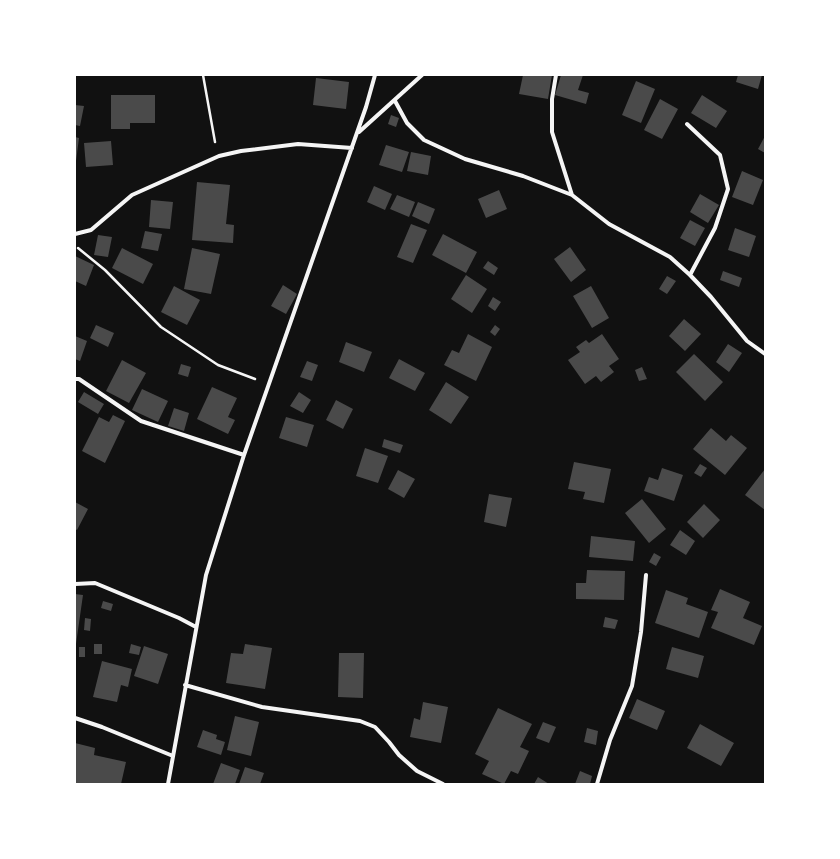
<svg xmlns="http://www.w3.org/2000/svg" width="840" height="859" font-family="'IBM Plex Sans',sans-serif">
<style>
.building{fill:#4a4a4a}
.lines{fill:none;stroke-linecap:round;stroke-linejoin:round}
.path{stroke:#f5f5f5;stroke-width:2.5}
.minor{stroke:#f5f5f5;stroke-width:4}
</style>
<rect width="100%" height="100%" fill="#111"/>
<path class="building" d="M523 75H552L548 99 519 94Z
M561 75H583L578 90 589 93 586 104 555 95Z
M738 75H762L758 89 736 82Z
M316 78 349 82 346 109 313 105Z
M636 81 655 89 641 123 622 115Z
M111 95H155V123H130V129H111Z
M702 95 727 111 716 128 691 113Z
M660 99 678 109 662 139 644 130Z
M75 105 84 106 80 126 75 125Z
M391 115 399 118 396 127 388 124Z
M765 136V153L758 149Z
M75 137 79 138 76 161 75 160Z
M111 141 113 165 86 167 84 143Z
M386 145 409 152 402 172 379 165Z
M411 152 431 156 428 175 407 171Z
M742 171 763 180 753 205 732 197Z
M197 182 230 185 226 224 234 225 233 243 192 240Z
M374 186 392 194 385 210 367 202Z
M499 190 507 209 486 218 478 199Z
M700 194 719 205 708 223 690 212Z
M397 195 415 202 409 217 390 209Z
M151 200 173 202 170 229 149 227Z
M418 202 435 209 429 224 412 216Z
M690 220 705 228 695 246 680 238Z
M411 224 427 230 413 263 397 257Z
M735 228 756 236 749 257 728 250Z
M145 231 162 234 158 251 141 248Z
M443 234 477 252 466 273 432 255Z
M98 235 112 237 108 257 94 255Z
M570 247 586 270 571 282 554 259Z
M122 248 153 264 143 284 112 268Z
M192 248 220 254 211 294 184 289Z
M75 256 94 265 86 286 75 281Z
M488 261 498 268 494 275 483 268Z
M723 271 742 278 739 287 720 280Z
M466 275 487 289 472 313 451 299Z
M667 276 676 281 667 294 659 289Z
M283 285 297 294 286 314 271 306Z
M174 286 200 300 187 325 161 312Z
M591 286 609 318 592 328 573 296Z
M493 297 501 302 495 311 488 306Z
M684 319 701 334 685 351 669 336Z
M96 325 114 333 108 347 90 338Z
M495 325 500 329 495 336 490 332Z
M468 334 492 347 476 381 444 365 452 350 459 353Z
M602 334 619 359 609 366 614 372 601 382 596 376 585 384 568 360 580 352 576 347 586 340 589 343Z
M75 336 87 341 80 361 75 359Z
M346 342 372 352 364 372 339 362Z
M728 344 742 353 729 372 716 362Z
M694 354 723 382 705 401 676 372Z
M399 359 425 373 415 391 389 378Z
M122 360 146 373 129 403 106 391Z
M307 361 318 365 312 381 300 377Z
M181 364 191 367 188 377 178 374Z
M642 367 647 379 639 381 635 370Z
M446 382 469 397 451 424 429 410Z
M212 387 237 398 228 417 235 420 228 434 197 419Z
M142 389 168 401 158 422 132 410Z
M84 392 104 404 98 414 78 402Z
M299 392 311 400 303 413 290 406Z
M336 400 353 409 343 429 326 420Z
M174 408 189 413 184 431 168 426Z
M113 415 125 421 105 463 82 451 99 417 109 422Z
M286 417 314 425 307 447 279 438Z
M711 428 726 441 731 435 747 448 725 475 693 449Z
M384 439 403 445 400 453 382 447Z
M365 448 388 456 378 483 356 476Z
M574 462 611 469 604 503 583 499 585 492 568 489Z
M700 464 707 468 701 477 694 473Z
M662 468 683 475 674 501 644 491 649 477 658 480Z
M765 469V510L745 495Z
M398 470 415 479 404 498 388 489Z
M489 494 512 498 506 527 484 522Z
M642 499 666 529 649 543 625 513Z
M75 502 88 509 77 530 75 529Z
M704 504 720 520 703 538 687 522Z
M680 530 695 541 686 555 670 545Z
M591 536 635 541 633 561 589 557Z
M654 553 661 557 656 566 649 562Z
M587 570 625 571 624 600 576 599V583H586Z
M720 589 750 602 743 618 762 626 754 645 711 628 718 612 711 610Z
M666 590 688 598 686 604 708 612 699 638 655 623Z
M75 594 83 595 76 644H75Z
M103 601 113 604 111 611 101 608Z
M605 617 618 620 615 629 603 627Z
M85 618 91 619 90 631 84 630Z
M94 644H102V654H94Z
M131 644 141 647 139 655 129 653Z
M245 644 272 648 265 689 226 683 231 653 243 654Z
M144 646 168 654 158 684 134 676Z
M79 647H85V657H79Z
M672 647 704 656 698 678 666 669Z
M339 653H364L363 698 338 697Z
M102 661 132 669 128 687 121 685 117 702 93 697Z
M637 699 665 711 657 730 629 718Z
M423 702 448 707 441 743 410 737 414 718 420 720Z
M498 708 532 724 520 747 529 751 518 774 511 771 504 784 482 774 489 761 475 754Z
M235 716 259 722 251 756 227 750Z
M543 722 556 727 549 743 536 738Z
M700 724 734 743 721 766 687 748Z
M587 728 598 731 596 745 584 742Z
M203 730 217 735 216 739 225 742 221 755 197 747Z
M75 743 95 748 94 755 126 762 121 784H75Z
M221 763 240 770 235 784H213Z
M245 767 264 773 260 784H239Z
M580 771 592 776 590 784H575Z
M538 777 549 784H534Z"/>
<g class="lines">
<path class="path" d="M203 75 215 142
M78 248 105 270 161 327 218 365 255 379"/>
<path class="minor" d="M556 75 552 99V132L572 195
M395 101 407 123 424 140 465 159 523 176 572 195 609 224 670 257 690 275 711 297 747 341 765 354
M687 124 720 155 728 189 715 228 690 275
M359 132 422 75
M75 234 91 230 132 195 219 156 241 151 298 144 352 148
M75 379H79L141 421 244 455
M75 584 95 583 179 618 196 627
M185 685 262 707 360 721 375 727 389 742 399 755 417 771 443 784
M75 718 102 727 173 756
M168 784 206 575 244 455 366 107 375 75
M597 784 610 740 632 686 641 632 646 575"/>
</g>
<rect width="840" height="859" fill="none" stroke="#ffffff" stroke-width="152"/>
</svg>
